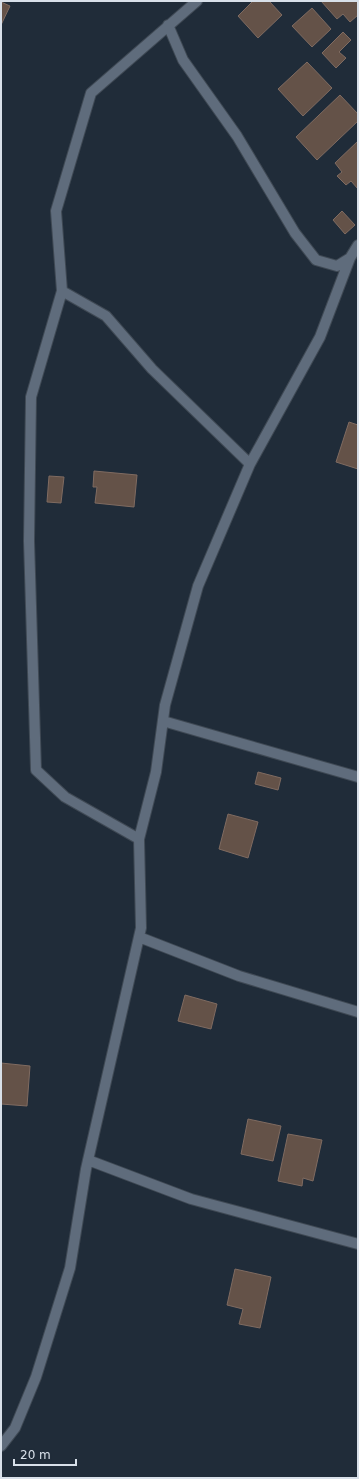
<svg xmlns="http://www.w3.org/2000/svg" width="359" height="1479" font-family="'DejaVu Sans',sans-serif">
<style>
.building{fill:#645248;stroke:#7f6b61}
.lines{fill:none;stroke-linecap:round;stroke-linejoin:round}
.street-casing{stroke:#3f4954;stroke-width:12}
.street{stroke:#5f6c7c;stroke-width:10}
</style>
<rect width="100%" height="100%" fill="#202c39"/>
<path class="building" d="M253 1H269L282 15 258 38 238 16Z
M321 1H358V15L350 22 343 14 337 19Z
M1 2 10 6 1 25Z
M312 8 331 29 312 47 292 26Z
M343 32 351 40 339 52 346 58 336 68 322 53Z
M307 62 332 88 303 116 278 89Z
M340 95 358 114V121L317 160 296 137Z
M358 141V189L351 181 346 185 337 176 342 172 335 163Z
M342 211 355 225 345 234 333 220Z
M349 422 358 425V469L336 462Z
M94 471 137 475 134 507 95 503 97 487H93Z
M49 476 64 477 61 503 47 502Z
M258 772 281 778 278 790 255 784Z
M228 814 258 822 248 858 219 849Z
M185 995 217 1004 211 1029 178 1021Z
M1 1063 30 1066 27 1106 1 1104Z
M248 1119 281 1126 273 1161 241 1154Z
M288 1134 322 1140 313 1181 303 1178 302 1186 278 1181Z
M235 1269 271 1277 260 1328 239 1324 243 1309 227 1305Z"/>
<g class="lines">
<defs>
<path id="street" d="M168 25 183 60 237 136 295 233 316 260 337 266 350 258 358 245
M62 291 106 316 152 369 250 464
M163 721 358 777
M139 839 65 797 36 770 29 541 31 397 62 291 56 211 91 93 197 1
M139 937 239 976 358 1012
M88 1160 191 1199 358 1244
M1 1446 15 1428 36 1377 70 1268 86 1169 141 928 139 839 156 772 165 705 198 586 250 464 320 337 350 258"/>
</defs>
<use href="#street" class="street-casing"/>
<use href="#street" class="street"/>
</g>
<rect width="359" height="1479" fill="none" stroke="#d8e0e9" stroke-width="4"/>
<path d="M14 1459v6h62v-6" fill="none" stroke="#d8e0e9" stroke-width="2"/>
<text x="20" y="1459" font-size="12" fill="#d8e0e9" stroke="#202c39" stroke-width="3" paint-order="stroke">20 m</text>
</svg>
